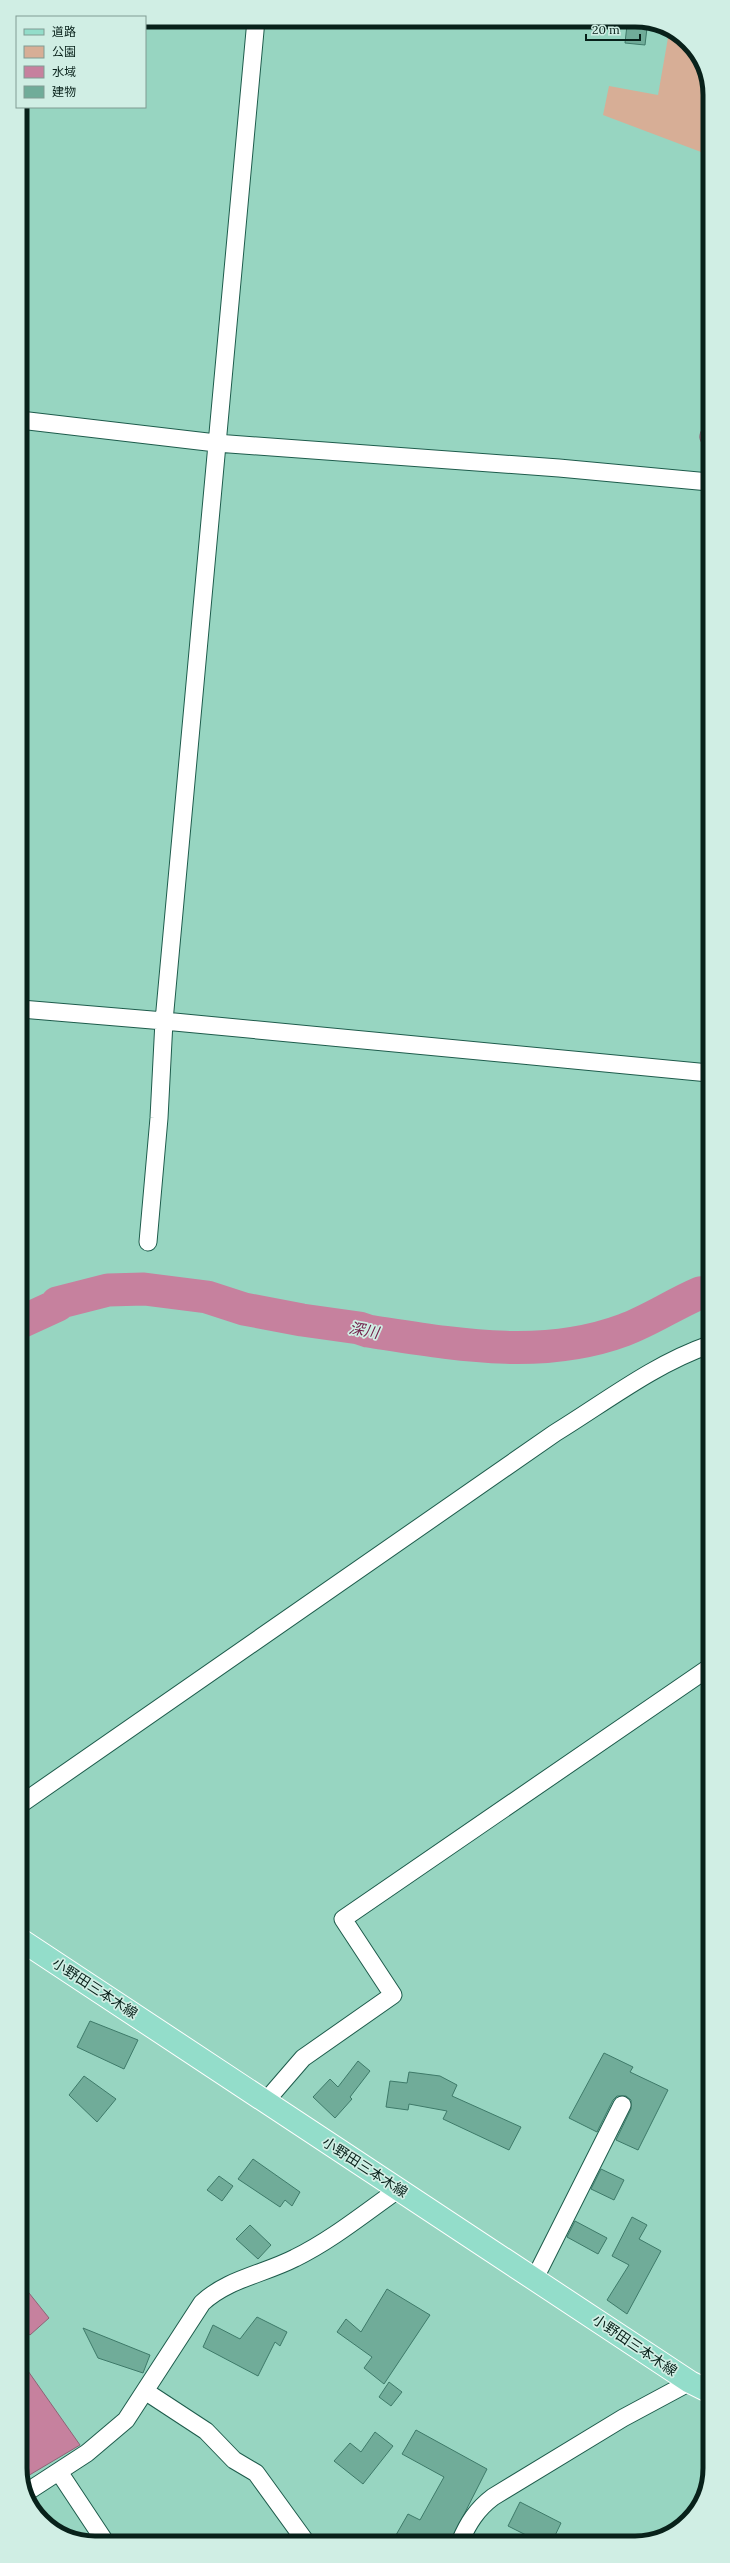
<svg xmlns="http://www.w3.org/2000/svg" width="730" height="2563" font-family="Lora,'Noto Sans JP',serif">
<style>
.green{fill:#d7ae96}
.water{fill:#c6819e;stroke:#8d6476}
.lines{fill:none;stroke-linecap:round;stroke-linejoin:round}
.river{stroke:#c6819e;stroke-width:33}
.building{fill:#70ac99;stroke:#3e7a69}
.minor-casing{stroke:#1e5c4c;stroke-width:19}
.major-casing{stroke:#fff;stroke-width:24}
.minor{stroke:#fff;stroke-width:17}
.major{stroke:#93ddca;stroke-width:22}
.labels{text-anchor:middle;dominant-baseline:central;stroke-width:3.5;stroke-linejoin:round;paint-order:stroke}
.street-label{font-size:14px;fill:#08211a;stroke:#d0eee4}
.water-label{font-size:15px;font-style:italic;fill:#72204a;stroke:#d0eee4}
.rim{fill:none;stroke:#08211a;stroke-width:5}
</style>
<rect width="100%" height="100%" fill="#97d5c1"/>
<path class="green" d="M669 32 685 39 709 80V155L603 115 609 86 658 95Z"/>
<path class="water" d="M709 420V448C694 441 700 430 709 420Z
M21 2283 49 2318 30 2335 21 2328Z
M21 2361 80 2445 21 2480Z"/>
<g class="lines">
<path class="river" d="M21 1322 58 1305 57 1303 108 1290 144 1289 207 1297 244 1309 302 1320 359 1328 368 1331C453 1344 541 1361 624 1330 651 1320 674 1304 700 1293L709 1292"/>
</g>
<path class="building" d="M627 25 647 28 645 45 625 43Z
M90 2021 138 2040 124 2069 77 2047Z
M604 2053 633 2067 630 2072 668 2090 638 2150 616 2140 631 2109V2100L626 2096H617L613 2100 597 2132 569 2118Z
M358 2061 370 2071 350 2097 352 2099 335 2118 313 2097 330 2079 338 2087Z
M409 2072 440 2076 457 2085 452 2096 521 2127 509 2150 443 2119 447 2111 409 2104 408 2110 386 2107 390 2081 407 2083Z
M84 2076 116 2099 97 2122 69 2095Z
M253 2159 300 2192 292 2206 285 2200 280 2207 238 2179Z
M601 2169 624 2180 614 2200 591 2189Z
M219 2176 233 2186 222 2201 207 2190Z
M632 2217 647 2225 639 2239 661 2251 627 2314 607 2300 629 2265 612 2256Z
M575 2221 607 2238 598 2254 567 2237Z
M250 2225 271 2245 258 2259 236 2239Z
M387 2289 430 2315 384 2384 364 2368 372 2357 337 2332 346 2319 361 2332Z
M257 2317 287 2332 280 2346 275 2342 258 2376 203 2347 213 2325 240 2339Z
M83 2328 150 2355 143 2373 98 2358Z
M389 2382 402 2392 391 2406 379 2397Z
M416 2430 487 2469 450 2542H392L408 2514 420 2520 444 2477 402 2454Z
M375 2432 393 2446 363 2484 334 2461 350 2443 361 2452Z
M520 2502 561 2523 552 2542H540L508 2526Z"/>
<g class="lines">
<defs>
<path id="minor" d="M20 420 216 443 559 468 709 482
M21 1009 164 1021 709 1073
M148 1242 159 1118 164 1021 256 20
M21 1804 555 1433C604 1403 654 1364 709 1345
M265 2102 303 2058 393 1995 343 1919 710 1667
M535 2278 622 2105
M145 2391 206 2431 234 2460 256 2473 306 2542
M59 2472 106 2543
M27 2492 87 2453 126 2420 202 2303C227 2279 264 2274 295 2258 332 2240 366 2212 399 2189
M460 2542C468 2523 477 2509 493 2497L623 2418 690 2382"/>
<path id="major" d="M21 1940 690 2382 710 2392"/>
</defs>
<use href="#minor" class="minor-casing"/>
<use href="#major" class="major-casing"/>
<use href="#minor" class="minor"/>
<use href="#major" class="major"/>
</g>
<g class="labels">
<g class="street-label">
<text transform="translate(95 1988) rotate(33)">小野田三本木線</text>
<text transform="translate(365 2167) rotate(33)">小野田三本木線</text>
<text transform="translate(635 2345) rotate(34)">小野田三本木線</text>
</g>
<g class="water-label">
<text transform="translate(364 1330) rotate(10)">深川</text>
</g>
</g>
<path d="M0 0H730V2563H0ZM95 27H635A68 68 0 0 1 703 95V2468A68 68 0 0 1 635 2536H95A68 68 0 0 1 27 2468V95A68 68 0 0 1 95 27Z" fill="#d0eee4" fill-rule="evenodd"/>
<path class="rim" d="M95 27H635A68 68 0 0 1 703 95V2468A68 68 0 0 1 635 2536H95A68 68 0 0 1 27 2468V95A68 68 0 0 1 95 27Z"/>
<rect x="16" y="16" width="130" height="92" fill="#d0eee4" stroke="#809c93"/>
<rect x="24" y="29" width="20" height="6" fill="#93ddca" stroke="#809c93"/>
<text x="52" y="36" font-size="12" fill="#08211a">道路</text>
<rect x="24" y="46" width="20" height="12" fill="#d7ae96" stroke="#809c93"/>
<text x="52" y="56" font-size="12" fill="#08211a">公園</text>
<rect x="24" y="66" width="20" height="12" fill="#c6819e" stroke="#809c93"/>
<text x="52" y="76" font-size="12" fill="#08211a">水域</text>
<rect x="24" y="86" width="20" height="12" fill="#70ac99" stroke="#809c93"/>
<text x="52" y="96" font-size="12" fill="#08211a">建物</text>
<path d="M586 34v6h54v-6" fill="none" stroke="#08211a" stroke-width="2"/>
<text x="592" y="34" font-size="12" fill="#08211a" stroke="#d0eee4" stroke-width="3" paint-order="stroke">20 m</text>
</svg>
